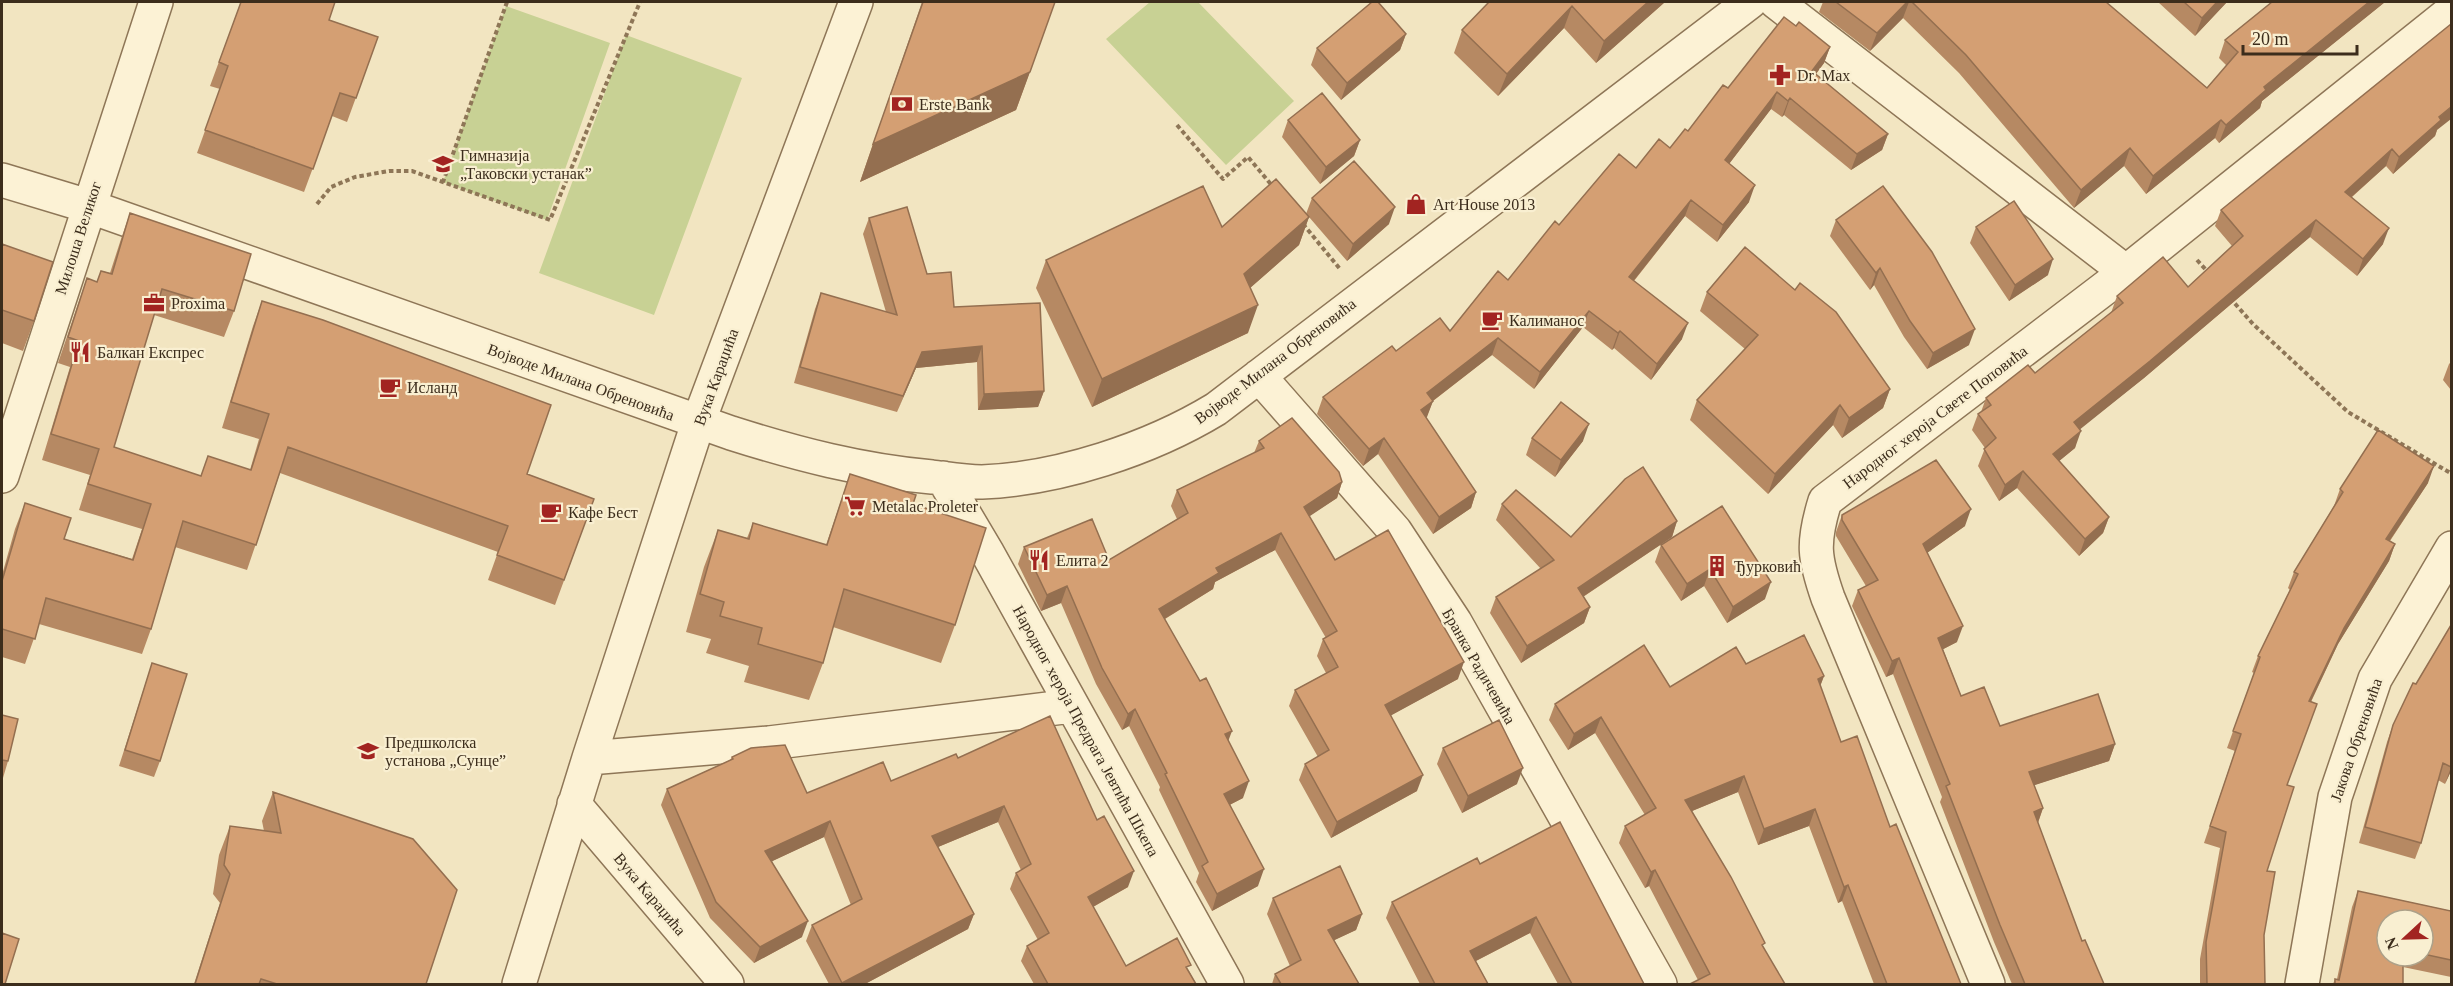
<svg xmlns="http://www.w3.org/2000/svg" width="2453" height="986" font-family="Georgia,serif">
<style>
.green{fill:#c8d194}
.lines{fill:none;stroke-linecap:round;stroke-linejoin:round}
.minor-casing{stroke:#8e7657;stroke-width:36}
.path{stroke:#8e7657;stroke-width:4;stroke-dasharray:4.5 3;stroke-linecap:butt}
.minor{stroke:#fcf2d5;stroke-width:33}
.wall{fill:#b68963;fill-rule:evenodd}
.shaded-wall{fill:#946f50}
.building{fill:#d49f73;stroke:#946f50;stroke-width:1.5}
.labels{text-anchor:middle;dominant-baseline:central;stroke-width:4.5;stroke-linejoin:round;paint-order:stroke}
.poi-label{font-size:16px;fill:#3c2d1c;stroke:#f9efd1;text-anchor:start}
.street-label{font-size:16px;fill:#3c2d1c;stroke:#f9efd1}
</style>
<rect width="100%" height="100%" fill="#f2e5c1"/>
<path class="green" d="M1150 2H1198L1294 101 1226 165 1106 39Z
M506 6 610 43 547 220 443 182Z
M626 35 742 78 654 315 539 273Z"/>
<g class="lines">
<defs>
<path id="minor" d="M1776 2 2126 272
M2 180 88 206 731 433C797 454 862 471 932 477 948 479 965 482 982 482 1059 479 1150 449 1216 409L1750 2
M1259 376 1395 531 1455 622 1660 984
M2 476 156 2
M943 478 988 554 1227 984
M589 758 769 743 1072 706
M574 804 727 984
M519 984 589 758 698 423 856 2
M1988 984 1828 598C1814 558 1812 543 1825 501L2126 272 2452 11
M2302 984 2335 797 2375 679 2452 548"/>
</defs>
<use href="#minor" class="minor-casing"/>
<path class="path" d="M507 2 443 182 550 220 640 2
M1177 125 1223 179 1248 157 1274 188
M317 204 331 187 355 177 389 171H412L443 182
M1303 224 1340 269
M2197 260 2208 272
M2230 298 2253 324 2348 412 2452 474"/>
<use href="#minor" class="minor"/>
</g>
<path class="wall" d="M241 2 329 20 378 37 347 122 332 116 304 192 197 153 220 89 210 86Z
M922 2H1055L1016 110 860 182Z
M1369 2H1378L1406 34 1400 50 1341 100 1311 65 1317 48 1371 3Z
M1489 2H1665L1596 63 1564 28 1498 96 1454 53 1462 30Z
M1823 2H2106L2207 88 2227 66 2219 58 2225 40 2272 2H2385L2262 101 2260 108 2219 143 2215 138 2146 194 2124 166 2074 208 1959 73 1903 18 1870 51 1819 12Z
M2158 2H2227L2195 36Z
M1796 26 1830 47 1824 63 1816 74 1888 134 1882 150 1851 170 1784 115 1782 117 1771 109 1729 164 1749 202 1717 242 1685 216 1634 281 1682 339 1651 380 1614 348 1612 350 1583 327 1534 389 1492 355 1433 401 1426 418 1476 492 1471 508 1433 534 1378 454 1363 466 1317 414 1323 397 1396 351 1450 331 1508 280 1559 225 1636 168 1670 148 1688 131 1728 88Z
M1288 120 1360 140 1354 156 1320 184 1282 137Z
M2437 130 2435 136 2393 174 2386 166 2352 197 2383 244 2357 276 2310 237 2144 378 2079 429 2075 448 2059 461 2109 517 2103 533 2079 556 2017 488 1999 501 1978 466 1985 448 1972 430 1978 414 1981 412 1986 398 2035 373 2111 313 2117 296 2188 287 2232 246 2215 226 2221 210Z
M1312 198 1389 224 1347 261 1309 217 1299 245 1250 288 1248 333 1092 407 1036 288 1046 260 1222 227 1306 214Z
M130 213 234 311 224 337 154 315 114 447 201 476 250 470 259 439 222 428 253 326 262 301 527 474 594 499 555 605 488 580 498 552 280 473 247 570 175 547 151 629 142 654 39 624 25 664 2 657V575L15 529 25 503 64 539 132 559 142 529 79 510 90 475 42 460 70 367 58 363 78 304 87 278 97 282 101 271 110 273 121 239Z
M869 218 927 274 954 307 1044 391 1038 407 978 410 977 362 916 368 897 412 794 383 815 309 821 293 886 312 863 234Z
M1836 220 1969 345 1927 369 1904 337 1874 285 1870 290 1830 236Z
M1976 227 2048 275 2009 301 1970 243Z
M2 244 34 321 23 351 2 343Z
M1707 292 1890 389 1883 408 1842 438 1833 425 1768 494 1690 420 1697 400 1745 349 1700 311Z
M2451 362V390L2443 380 2449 364Z
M1532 438 1583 441 1555 477 1526 455Z
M1259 441 1342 482 1337 498 1309 516 1335 560 1458 679 1391 715 1417 791 1331 838 1299 780 1305 764 1318 757 1289 706 1295 690 1326 673 1317 656 1323 639 1326 638 1275 550 1215 582 1213 589 1165 619 1228 740 1243 798 1229 805 1258 886 1212 911 1196 882 1199 873 1159 790 1160 787 1129 726 1122 730 1096 684 1061 603 1041 611 1018 564 1024 547 1109 560 1177 519 1171 506 1177 490 1254 453Z
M850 474 913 504 955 625 941 663 833 627 823 663 809 700 744 682 749 666 706 653 711 639 686 632 704 567 718 530 747 538 753 523 826 545Z
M2428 483 2390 541 2395 544 2389 561 2338 644 2311 702 2287 785 2267 871 2264 935 2265 984H2200V959L2220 848 2204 843 2235 751 2227 748 2254 673 2252 672 2258 656 2290 590 2288 588 2294 572 2334 506 2340 489Z
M1502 504 1571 537 1677 521 1672 537 1583 597 1590 607 1584 623 1521 663 1490 613 1496 597 1541 569 1496 520Z
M1722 506 1765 599 1727 623 1704 586 1681 601 1655 562 1661 545Z
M1842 515 1965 526 1927 553 1957 642 1943 649 1961 696 2000 726 2115 744 2109 761 2034 785 2043 808 2038 823 2082 941 2104 984H2012L1994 942 1940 802 1942 797 1893 674 1886 677 1852 606 1858 590 1866 586 1836 536V532Z
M2451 625V771L2445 784 2438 780 2421 843 2415 859 2359 843 2387 742 2393 725 2416 684Z
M152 663 160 761 154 777 119 766Z
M1746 664 1824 676 1820 686 1841 742 1890 827 1961 984H1874L1842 901 1838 903 1809 826 1758 845 1738 792 1692 811 1763 947 1698 980 1649 886 1645 888 1619 843 1625 826 1645 815 1595 733 1568 750 1549 720 1555 704 1670 687Z
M2 715 8 761 3 778H2Z
M1443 748 1517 784 1462 813 1437 764Z
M732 757 807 793 891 781 958 758 1128 887 1093 907 1126 966 1189 971 1196 984H1034L1021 961 1027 946 1038 940 1010 889 1016 873 1021 870 998 822 938 847 974 914 968 929 865 984H829L806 941 812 925 851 905 824 837 772 861 802 937 754 963 710 918 661 805 667 789 730 760Z
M273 792 426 984H194L220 903 213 894 219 855 230 826 264 831 262 821Z
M1480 864 1644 984H1558L1530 933 1476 961 1488 984H1420L1386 918 1392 902Z
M2358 891 2451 911V977L2403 967V984H2333L2335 979H2337L2352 907ZM2423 920V956H2387Z
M1273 898 1362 914 1356 930 1334 940 1359 984H1272L1275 974 1290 966 1267 914Z"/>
<path class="shaded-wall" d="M1648 2H1665L1596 63 1604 41Z
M1907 2H1909L1903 18 1870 51 1877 33Z
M2217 2H2227L2195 36 2202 18Z
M2369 2H2385L2262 101 2260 108 2219 143 2226 125 2264 87Z
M1572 6 1564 28 1498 96 1507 74Z
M1406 34 1400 50 1341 100 1347 83Z
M1830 47 1824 63 1806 87 1812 71Z
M1030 72 1016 110 860 182 873 144Z
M1777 92 1771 109 1719 177 1725 160Z
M1790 98 1784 115 1782 117 1788 101Z
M2451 107V119L2437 130 2435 136 2393 174 2399 157 2439 117Z
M2221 120 2215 138 2146 194 2153 176Z
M1888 134 1882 150 1851 170 1857 154Z
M1360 140 1354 156 1320 184 1326 167Z
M2130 148 2124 166 2074 208 2081 190Z
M2392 149 2386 166 2339 208 2345 192Z
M1755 185 1749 202 1717 242 1723 225Z
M1691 200 1685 216 1623 294 1629 277Z
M1395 207 1389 224 1347 261 1353 244Z
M1309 217 1299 245 1234 302 1244 274Z
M2316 220 2310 237 2144 378 2068 439 2074 422Z
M2389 228 2383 244 2357 276 2363 259Z
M2053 259 2048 275 2009 301 2015 285Z
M1880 268 1874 285 1870 290 1876 273Z
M1258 305 1248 333 1092 407 1102 379Z
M1589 311 1583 327 1534 389 1540 372Z
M1688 323 1682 339 1651 380 1657 364Z
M1975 329 1969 345 1927 369 1933 353Z
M1620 331 1614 348 1612 350 1618 333Z
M1498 338 1492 355 1421 410 1427 393Z
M982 346 977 362 916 368 897 412 922 352Z
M1890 389 1883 408 1842 438 1849 418Z
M1044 391 1038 407 978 410 984 394Z
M1433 401 1427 417 1415 426 1421 410Z
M1840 405 1833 425 1768 494 1775 474Z
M1589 424 1583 441 1555 477 1561 460Z
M2081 431 2075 448 2047 471 2053 454Z
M1384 438 1378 454 1363 466 1369 449Z
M2434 466 2428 483 2380 555 2386 539Z
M2023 471 2017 488 1999 501 2005 485Z
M1342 482 1337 498 1298 524 1304 507Z
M1476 492 1471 508 1433 534 1439 517Z
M1971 509 1965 526 1917 560 1923 544Z
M2109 517 2103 533 2079 556 2085 539Z
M1677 521 1672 537 1572 604 1578 588Z
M1281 533 1275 550 1215 582 1213 589 1153 626 1159 609 1216 568Z
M2395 544 2389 561 2338 644 2303 718 2309 701 2344 628Z
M1710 569 1704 586 1681 601 1687 584Z
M1771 582 1765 599 1727 623 1733 607Z
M1067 586 1061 603 1041 611 1047 595Z
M1590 607 1584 623 1521 663 1527 646Z
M1963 626 1957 642 1932 655 1938 638Z
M1899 658 1893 674 1886 677 1892 661Z
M1464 662 1458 679 1379 722 1385 705Z
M1824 676 1818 692V679Z
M1135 709 1129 726 1122 730 1128 714Z
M1601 717 1595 733 1568 750 1574 734Z
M1232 731 1226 747 1225 734Z
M2115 744 2109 761 2023 789 2029 772Z
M2451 767V771L2445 784Z
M1523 768 1517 784 1462 813 1468 796Z
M1423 775 1417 791 1331 838 1337 822Z
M1744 776 1738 792 1680 816 1685 800Z
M1249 781 1243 798 1218 811 1224 794Z
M1004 806 998 822 926 852 932 836Z
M2043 808 2037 825 2034 812Z
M1815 809 1809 826 1758 845 1764 829Z
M830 821 824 837 760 867 765 851Z
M1264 869 1258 886 1212 911 1217 894Z
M1655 870 1649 886 1645 888 1651 872Z
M1134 871 1128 887 1082 913 1088 897Z
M1848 885 1842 901 1838 903 1844 887Z
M974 914 968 929 865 984H842V983Z
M1362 914 1356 930 1322 946 1328 930Z
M1536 917 1530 933 1464 967 1470 951Z
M808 921 802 937 754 963 760 947Z"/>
<path class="building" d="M241 2H335L329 20 378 37 356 98 340 93 313 169 205 130 228 66 219 62Z
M923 2H1055L1030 72 873 144Z
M1372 2H1378L1406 34 1347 83 1317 48Z
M1489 2H1648L1604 41 1572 6 1507 74 1462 30Z
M1836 2H1907L1877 33Z
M1912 2H2106L2207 88 2238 52 2225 40 2272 2H2369L2264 87 2266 90 2226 125 2221 120 2153 176 2130 148 2081 190 1966 55Z
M2184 2H2217L2202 18Z
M1784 17 1796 26 1799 22 1830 47 1812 71 1888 134 1857 154 1790 98 1788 101 1777 92 1725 160 1755 185 1723 225 1691 200 1629 277 1688 323 1657 364 1620 331 1618 333 1589 311 1540 372 1498 338 1427 393 1433 401 1421 410 1476 492 1439 517 1384 438 1369 449 1323 397 1392 346 1396 351 1440 318 1450 331 1498 271 1508 280 1555 221 1559 225 1619 154 1636 168 1659 139 1670 148 1685 129 1688 131 1723 85 1728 88Z
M2451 24V107L2439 117 2441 120 2399 157 2392 149 2345 192 2389 228 2363 259 2316 220 2150 361 2074 422 2081 431 2053 454 2109 517 2085 539 2023 471 2005 485 1984 449 1996 438 1978 414 1991 405 1986 398 2028 365 2035 373 2123 303 2117 296 2163 257 2188 287 2243 236 2221 210Z
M1322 93 1360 140 1326 167 1288 120Z
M1354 161 1395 207 1353 244 1312 198Z
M1276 179 1309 217 1244 274 1258 305 1102 379 1046 260 1203 186 1222 227Z
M1883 186 1932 252 1975 329 1933 353 1910 321 1880 268 1876 273 1836 220Z
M2014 201 2053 259 2015 285 1976 227Z
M907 207 927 274 951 272 954 307 1040 303 1044 391 984 394 982 346 922 352 903 396 800 367 821 293 897 315 869 218Z
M130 213 251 254 234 311 162 289 114 447 201 476 208 456 251 470 269 414 231 402 262 301 323 320 551 405 527 474 594 499 564 580 497 555 508 526 288 447 256 545 183 521 151 629 46 598 35 639 2 629V581L25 503 71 518 64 539 133 560 151 504 88 484 99 449 51 434 79 341 68 337 87 278 97 282 101 271 112 274Z
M2 244 53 262 34 321 2 310Z
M1745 247 1795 290 1800 283 1836 312 1890 389 1849 418 1840 405 1775 474 1697 400 1758 335 1707 292Z
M1561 402 1589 424 1561 460 1532 438Z
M1292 418 1339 472 1342 482 1304 507 1335 560 1388 530 1464 662 1385 705 1423 775 1337 822 1305 764 1329 750 1295 690 1338 667 1323 639 1337 631 1281 533 1216 568 1219 573 1159 609 1200 681 1206 678 1232 731 1225 734 1249 781 1224 794 1264 869 1217 894 1202 866 1208 862 1165 774 1167 773 1135 709 1128 714 1102 668 1067 586 1047 595 1024 547 1092 519 1109 560 1188 513 1177 490 1264 448 1259 441Z
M2378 430 2434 466 2386 539 2395 544 2344 628 2309 701 2317 704 2287 785 2294 787 2267 871 2275 872 2264 935 2265 984H2207L2206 942 2226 832 2210 826 2241 734 2233 731 2260 657 2258 656 2298 574 2294 572 2343 492 2340 489Z
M1936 460 1971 509 1923 544 1963 626 1938 638 1961 696 1984 687 2000 726 2098 694 2115 744 2029 772 2043 808 2034 812 2082 941 2085 940 2104 984H2025L2000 925 1946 786 1950 784 1899 658 1892 661 1858 590 1878 580 1842 520V515Z
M1643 467 1677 521 1578 588 1590 607 1527 646 1496 597 1554 560 1502 504 1516 490 1571 537 1625 479Z
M850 474 916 495 913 504 986 528 955 625 844 589 823 663 758 644 762 628 720 616 724 602 700 594 718 530 749 539 753 523 827 545Z
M1722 506 1771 582 1733 607 1710 569 1687 584 1661 545Z
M2451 625V767L2443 763 2421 843 2365 827 2393 725 2413 683 2416 684Z
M1804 635 1824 676 1818 679 1841 742 1857 736 1890 827 1896 824 1961 984H1887L1848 885 1844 887 1815 809 1764 829 1744 776 1685 800 1731 877 1765 943 1762 945 1785 984H1690L1710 974 1655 870 1651 872 1625 826 1656 808 1601 717 1574 734 1555 704 1644 645 1670 687 1736 647 1746 664Z
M152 663 187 674 160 761 125 750Z
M2 715 18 719 8 761 2 760Z
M1050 716 1097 820 1104 816 1134 871 1088 897 1126 966 1177 938 1191 965 1186 967 1196 984H1048L1027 946 1049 933 1016 873 1031 864 1004 806 932 836 974 914 842 983 812 925 862 899 830 821 765 851 808 921 760 947 716 902 667 789 733 759 732 757 751 748 785 745 807 793 883 762 891 781 956 754 958 758Z
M1499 720 1523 768 1468 796 1443 748Z
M273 792 413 839 457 890 426 984H277L261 979 259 984H195L230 874 224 865 230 826 281 833Z
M1560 822 1644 984H1572L1536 917 1470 951 1488 984H1435L1392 902 1477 858 1480 864Z
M1340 866 1362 914 1328 930 1359 984H1281L1275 974 1301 960 1273 898Z
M2358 891 2451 911V960L2423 954V920H2387V956H2403V984H2335V979L2339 980Z
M2 933 19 939 5 984H2Z"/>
<defs>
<symbol id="pharmacy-bare" viewBox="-9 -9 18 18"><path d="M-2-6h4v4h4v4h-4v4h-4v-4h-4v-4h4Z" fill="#a22421" stroke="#f9efd1" stroke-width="2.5" paint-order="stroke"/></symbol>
<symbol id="bank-bare" viewBox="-9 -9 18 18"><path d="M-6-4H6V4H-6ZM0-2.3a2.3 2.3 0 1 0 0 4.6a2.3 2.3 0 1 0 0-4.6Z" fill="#a22421" stroke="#f9efd1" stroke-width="2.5" paint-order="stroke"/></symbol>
<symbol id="school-bare" viewBox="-9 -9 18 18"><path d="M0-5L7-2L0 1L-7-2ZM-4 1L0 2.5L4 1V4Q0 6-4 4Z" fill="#a22421" stroke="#f9efd1" stroke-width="2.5" paint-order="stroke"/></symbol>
<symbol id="shop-bare" viewBox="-9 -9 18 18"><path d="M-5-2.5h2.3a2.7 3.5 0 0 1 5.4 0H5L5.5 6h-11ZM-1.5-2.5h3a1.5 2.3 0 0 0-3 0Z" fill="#a22421" stroke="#f9efd1" stroke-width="2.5" paint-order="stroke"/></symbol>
<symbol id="office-bare" viewBox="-9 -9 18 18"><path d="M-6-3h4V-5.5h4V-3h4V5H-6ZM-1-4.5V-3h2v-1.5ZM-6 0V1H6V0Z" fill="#a22421" stroke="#f9efd1" stroke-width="2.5" paint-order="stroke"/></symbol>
<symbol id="cafe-bare" viewBox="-9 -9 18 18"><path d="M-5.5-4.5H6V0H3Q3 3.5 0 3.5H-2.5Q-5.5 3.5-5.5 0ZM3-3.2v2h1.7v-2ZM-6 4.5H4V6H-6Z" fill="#a22421" stroke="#f9efd1" stroke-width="2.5" paint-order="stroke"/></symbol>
<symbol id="restaurant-bare" viewBox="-9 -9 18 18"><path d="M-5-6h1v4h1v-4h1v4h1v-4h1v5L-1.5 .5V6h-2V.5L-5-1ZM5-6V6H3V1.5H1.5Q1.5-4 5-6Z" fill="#a22421" stroke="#f9efd1" stroke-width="2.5" paint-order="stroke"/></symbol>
<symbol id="supermarket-bare" viewBox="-9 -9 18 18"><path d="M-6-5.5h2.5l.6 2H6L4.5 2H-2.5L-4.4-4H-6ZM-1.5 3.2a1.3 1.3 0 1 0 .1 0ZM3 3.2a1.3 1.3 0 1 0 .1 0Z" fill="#a22421" stroke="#f9efd1" stroke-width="2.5" paint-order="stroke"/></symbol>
<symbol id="building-bare" viewBox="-9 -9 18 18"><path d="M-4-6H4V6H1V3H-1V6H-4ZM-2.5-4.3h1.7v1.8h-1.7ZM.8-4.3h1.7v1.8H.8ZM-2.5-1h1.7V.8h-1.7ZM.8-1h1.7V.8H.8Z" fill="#a22421" stroke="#f9efd1" stroke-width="2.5" paint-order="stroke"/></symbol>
</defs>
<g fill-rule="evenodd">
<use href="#pharmacy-bare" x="1765" y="60" width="30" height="30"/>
<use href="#bank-bare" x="887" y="89" width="30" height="30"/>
<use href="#school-bare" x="428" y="149" width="30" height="30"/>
<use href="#shop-bare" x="1401" y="189" width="30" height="30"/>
<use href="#office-bare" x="139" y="288" width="30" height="30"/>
<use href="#cafe-bare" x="1477" y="305" width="30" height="30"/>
<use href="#restaurant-bare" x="65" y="337" width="30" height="30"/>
<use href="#cafe-bare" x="375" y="372" width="30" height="30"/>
<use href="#supermarket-bare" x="840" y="491" width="30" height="30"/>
<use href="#cafe-bare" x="536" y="497" width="30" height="30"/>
<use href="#restaurant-bare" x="1024" y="545" width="30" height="30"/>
<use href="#building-bare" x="1702" y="551" width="30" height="30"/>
<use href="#school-bare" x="353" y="736" width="30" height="30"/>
</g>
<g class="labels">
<g class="poi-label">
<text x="1797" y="75">Dr. Max</text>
<text x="919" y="104">Erste Bank</text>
<text x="460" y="155">Гимназија<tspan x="460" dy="18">„Таковски устанак”</tspan></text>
<text x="1433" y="204">Art House 2013</text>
<text x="171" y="303">Proxima</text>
<text x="1509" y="320">Калиманос</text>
<text x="97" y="352">Балкан Експрес</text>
<text x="407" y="387">Исланд</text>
<text x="872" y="506">Metalac Proleter</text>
<text x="568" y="512">Кафе Бест</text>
<text x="1056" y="560">Елита 2</text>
<text x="1734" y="566">Ђурковић</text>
<text x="385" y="742">Предшколска<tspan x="385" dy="18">установа „Сунце”</tspan></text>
</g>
<g class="street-label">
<text transform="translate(78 238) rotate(-72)">Милоша Великог</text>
<text transform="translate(1275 361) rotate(-37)">Војводе Милана Обреновића</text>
<text transform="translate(716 377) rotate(-70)">Вука Караџића</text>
<text transform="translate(581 382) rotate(20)">Војводе Милана Обреновића</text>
<text transform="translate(1935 417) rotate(-37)">Народног хероја Свете Поповића</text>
<text transform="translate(1479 666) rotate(60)">Бранка Радичевића</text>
<text transform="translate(1086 731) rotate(61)">Народног хероја Предрага Јевтића Шкепа</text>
<text transform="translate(2356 740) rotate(-71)">Јакова Обреновића</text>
<text transform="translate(650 894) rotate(50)">Вука Караџића</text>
</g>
</g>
<rect width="2453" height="986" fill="none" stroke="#3c2d1c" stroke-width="6"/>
<g transform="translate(2405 938) rotate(248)"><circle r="28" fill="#f9efd1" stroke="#ada189" stroke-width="1.5"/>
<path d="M0-4.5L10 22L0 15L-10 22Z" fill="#a22421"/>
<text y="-9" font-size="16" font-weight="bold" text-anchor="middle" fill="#3c2d1c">N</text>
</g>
<path d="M2243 45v9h114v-9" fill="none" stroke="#3c2d1c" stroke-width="3"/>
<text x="2252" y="45" font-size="18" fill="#3c2d1c" stroke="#f9efd1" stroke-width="4.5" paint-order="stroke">20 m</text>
</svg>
